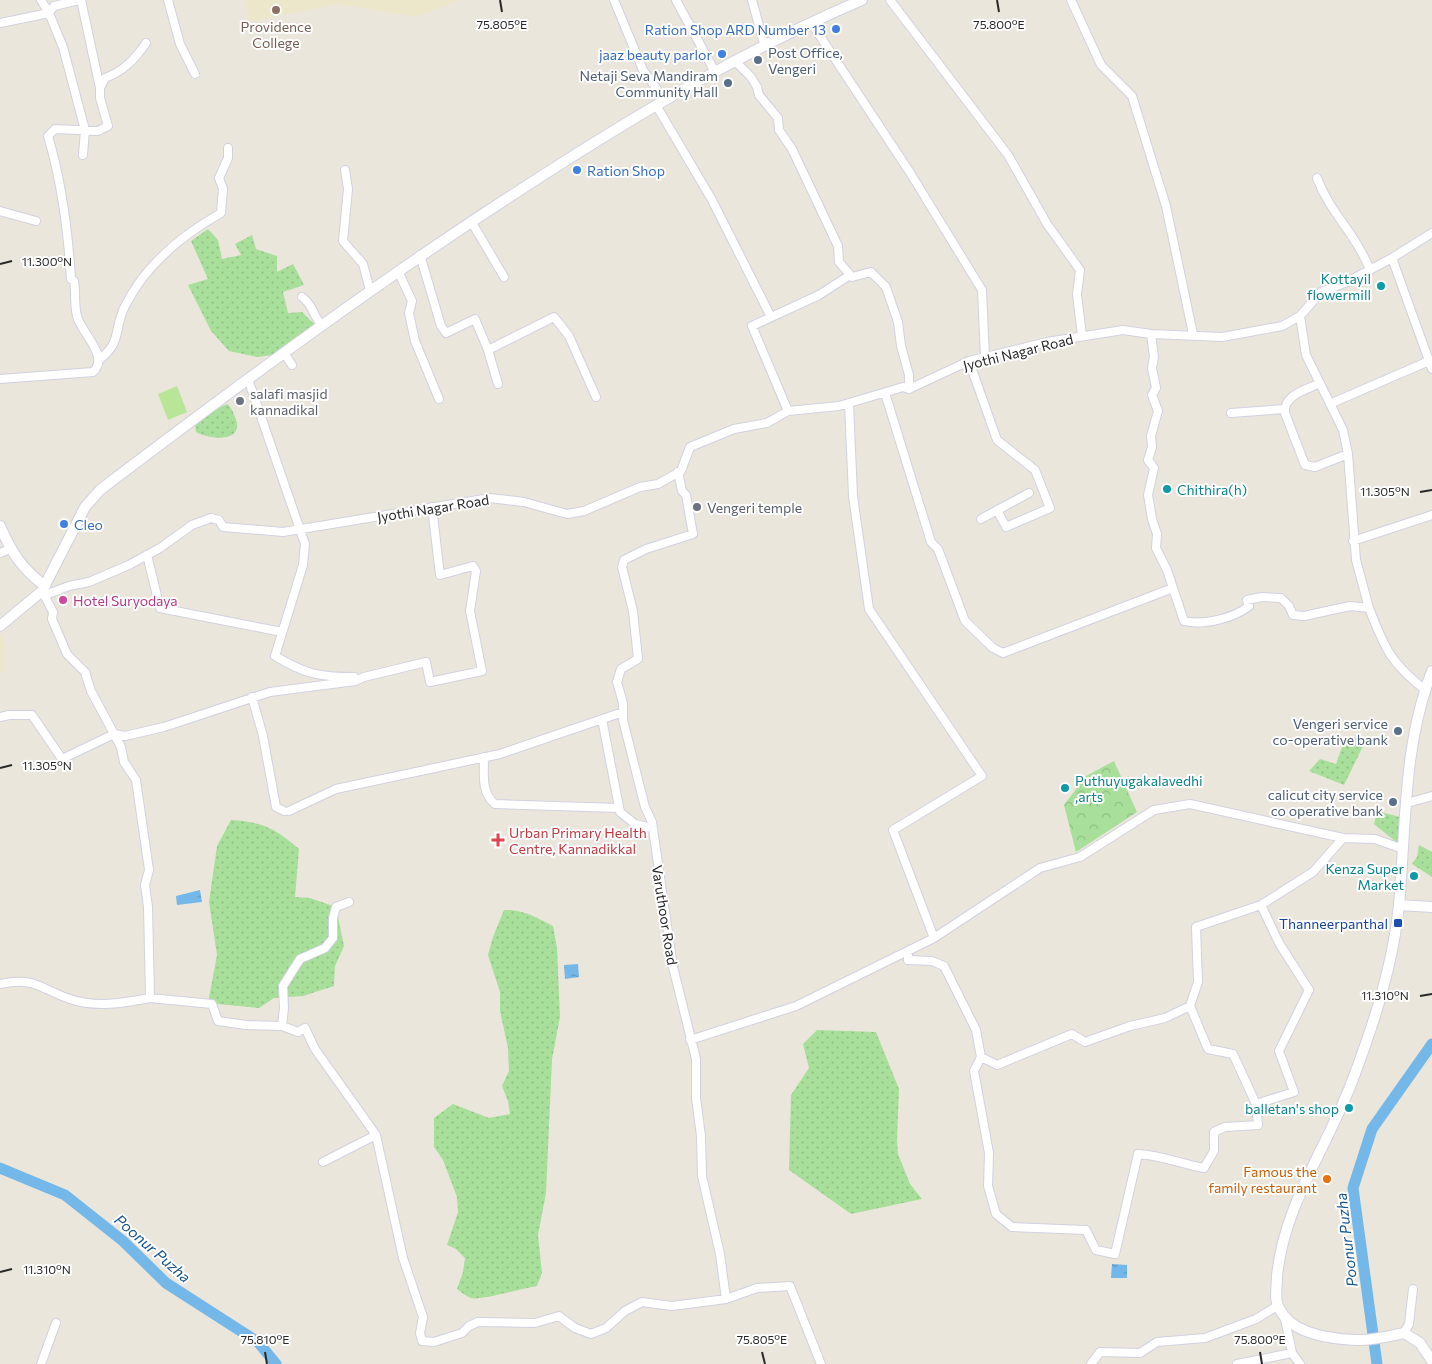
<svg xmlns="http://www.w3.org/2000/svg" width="1432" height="1364" font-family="Commissioner,sans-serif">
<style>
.education{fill:#ece6cb}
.grass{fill:url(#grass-dots)}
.park{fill:url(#park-crowns)}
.pitch{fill:#b9e696}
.water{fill:url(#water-ripples)}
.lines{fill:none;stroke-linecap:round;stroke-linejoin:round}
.river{stroke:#73b8e8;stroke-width:11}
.street-casing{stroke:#d1d1e1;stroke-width:10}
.secondary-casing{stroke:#d1d1e1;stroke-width:12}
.street{stroke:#fff;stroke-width:8}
.secondary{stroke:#fff;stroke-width:10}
.ticks{fill:none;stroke:#292929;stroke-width:2}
.education-dot{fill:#8d6e63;stroke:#fff;stroke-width:2}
.shop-dot{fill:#3f7fe0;stroke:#fff;stroke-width:2}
.service-dot{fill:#5c6f8a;stroke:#fff;stroke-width:2}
.culture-dot{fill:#0f9aa8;stroke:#fff;stroke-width:2}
.worship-dot{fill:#6b7280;stroke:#fff;stroke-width:2}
.hotel-dot{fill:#d1479c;stroke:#fff;stroke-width:2}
.health-dot{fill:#e0444e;stroke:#fff;stroke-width:2}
.transit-dot{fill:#1a4fb4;stroke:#fff;stroke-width:2}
.food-dot{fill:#e8710a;stroke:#fff;stroke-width:2}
.labels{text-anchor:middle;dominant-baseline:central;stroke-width:4;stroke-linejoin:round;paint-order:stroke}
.education-label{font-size:14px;fill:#785e54;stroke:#fff}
.shop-label{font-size:14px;fill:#366cbe;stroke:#fff;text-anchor:end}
.service-label{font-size:14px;fill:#4e5e75;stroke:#fff;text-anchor:end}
.culture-label{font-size:14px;fill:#0d838f;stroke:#fff;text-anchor:end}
.street-label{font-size:14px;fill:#292929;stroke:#fff}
.worship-label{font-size:14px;fill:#5b616d;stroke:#fff;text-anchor:start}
.hotel-label{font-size:14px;fill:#b23c85;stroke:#fff;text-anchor:start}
.health-label{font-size:14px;fill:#be3a42;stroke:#fff;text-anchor:start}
.transit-label{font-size:14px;fill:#164399;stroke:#fff;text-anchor:end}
.food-label{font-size:14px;fill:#c56008;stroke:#fff;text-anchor:end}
.water-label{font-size:15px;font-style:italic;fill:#145592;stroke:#fff}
.ticks-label{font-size:12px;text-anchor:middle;fill:#292929;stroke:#fff;stroke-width:4;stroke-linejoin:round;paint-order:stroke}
</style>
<defs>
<pattern id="grass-dots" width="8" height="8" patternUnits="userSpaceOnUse" patternTransform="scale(1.25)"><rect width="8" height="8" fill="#a8df9a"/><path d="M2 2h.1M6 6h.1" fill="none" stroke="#91bf85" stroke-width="1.8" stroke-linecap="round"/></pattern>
<pattern id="park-crowns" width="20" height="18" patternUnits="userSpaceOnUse" patternTransform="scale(1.25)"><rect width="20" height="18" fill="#a8df9a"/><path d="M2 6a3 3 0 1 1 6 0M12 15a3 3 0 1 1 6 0" fill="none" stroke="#91bf85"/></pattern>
<pattern id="water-ripples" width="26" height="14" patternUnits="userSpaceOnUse" patternTransform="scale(1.25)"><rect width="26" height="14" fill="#73b8e8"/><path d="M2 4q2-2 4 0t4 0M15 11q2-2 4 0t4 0" fill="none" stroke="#5e96bc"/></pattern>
</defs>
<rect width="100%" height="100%" fill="#ebe6db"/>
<path class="education" d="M244 0H460L415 17 338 4 249 22Z
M2 633 6 650V671L0 672V634Z"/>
<path class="grass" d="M208 229 218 240 222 259 241 255 235 244 252 235 256 249 277 256V272L293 264 304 285 283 292 288 313 302 312 318 328 273 355 257 357 229 351 211 331 188 285 208 279 191 241Z
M227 404C233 409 232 411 235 417 246 443 210 440 196 432L195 425 215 410Z
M1346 736 1366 740 1344 785 1309 771 1320 759 1336 764Z
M1377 811 1407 819 1400 845 1374 824Z
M231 820C263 822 275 828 299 849L295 897 310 898 336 907 344 946 335 966 334 986 303 996 274 998 259 1008 208 1003 217 955 209 902 217 846Z
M1419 845 1432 852V877L1412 864 1417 857Z
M504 910C526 910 534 917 553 926L557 948 560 1017 552 1059 546 1193 538 1235 542 1273 537 1286C524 1288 479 1301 471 1298 466 1296 461 1292 457 1289L463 1272 465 1258 456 1249 447 1245 458 1212 457 1197 443 1160 434 1147V1118L453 1104 489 1118 510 1114 508 1101 502 1086 509 1071 508 1048 500 1011V992L488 955 493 937Z
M817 1030 876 1032 899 1089 897 1140 898 1154 910 1184 922 1199 851 1214 789 1170 791 1095 809 1068 803 1044Z"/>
<path class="park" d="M1114 761 1137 812 1076 852 1064 805 1086 776Z"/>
<path class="pitch" d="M177 386 187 412 168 420 158 394Z"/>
<path class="water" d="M200 890 202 902 177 905 176 896Z
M578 964 579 977 565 979 564 965Z
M1112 1264 1127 1265V1278H1111Z"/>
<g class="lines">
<path class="river" d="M0 1168 65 1195 123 1241 166 1283 258 1342 276 1364
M1377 1364 1353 1188 1372 1129 1432 1044"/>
<defs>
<path id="street" d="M41 0 49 13 63 47 85 130 83 155
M81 0 100 88
M168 0 180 44 195 74
M614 0 643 70 665 100
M676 0 715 72
M752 0 765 47
M890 0 1008 155 1047 224 1080 270 1077 294 1082 336
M1071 0 1101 65 1132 96 1166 206 1193 334
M0 23 49 13 54 6 79 0
M812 24 909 171 982 290 985 358
M735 61 751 77 757 87 759 95 778 118 779 130 792 149 838 246 839 262 852 277 871 272 886 287 898 322 901 346 909 375V389
M656 105 712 200 771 317
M345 170 348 189 343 241 363 264 370 290
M1317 178C1330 213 1356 234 1370 270
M0 211 36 221
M471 221 504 277
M420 255 441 326 446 333 475 319 488 350 498 384
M1392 258 1432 369
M398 271 412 301 409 313 415 341 439 399
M302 297C313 304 313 317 322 325
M1300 316 1306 355 1343 430 1348 454 1356 560 1369 608
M1151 334 1154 357 1152 368 1156 388 1152 395 1158 411 1151 436 1152 447 1148 460 1154 468 1148 495 1152 519 1157 534 1156 548 1167 570 1184 621C1203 626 1234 618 1249 606L1247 600 1262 597 1281 598 1289 606 1293 615 1304 616 1350 606 1369 608C1385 649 1390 662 1425 690
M488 350 554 317 569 336 596 397
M284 353 292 365
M99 360C123 341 113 330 125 306 145 266 182 235 221 213L223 189 219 178 228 158V148
M969 361 997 440 1035 470 1050 508 1006 527 997 510
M0 379 93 372C110 356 81 333 77 316 74 304 76 293 74 281L71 279C68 231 62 183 48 136L55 129 98 131 108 126 100 98V88L105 78C124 71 135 59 146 43
M248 379 305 544 303 565 275 656C305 674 319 677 354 677
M1320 383C1306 390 1283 395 1285 413L1305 465 1315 467 1348 454
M885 393 931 542 938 549 965 621 993 648 1003 653 1173 588
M1332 403 1429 361
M788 411 752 326 819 295 850 275
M1231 413 1284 409
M678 472 682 491 686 495 693 534 646 549 624 560 622 567 633 611 638 659 621 669 617 682 623 703V720L645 807 652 822 673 967 696 1059V1098L701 1136 702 1176 720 1254 726 1299
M981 519 1029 493
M1353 541 1432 515
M0 553 10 549
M147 555 160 608 282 632
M42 591 48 594 69 586 89 582 129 565 160 548 192 525 211 518 219 520 223 527 283 532 490 498 524 502 567 514 584 511 640 487 658 484 681 471 690 447 734 429 767 423 788 411 839 406 903 387 909 389 969 361 1047 342 1123 330 1151 334 1222 337 1282 326 1300 316 1321 292 1347 282 1392 258 1432 233
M42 591 53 612 52 619 67 654 85 672 91 691 121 747 124 762 136 780 149 870 145 885 148 907 150 998 212 1004 218 1021 246 1025 282 1026 298 1032 305 1028 315 1049 376 1135 403 1258 423 1317 420 1333 422 1341 434 1342 462 1333 469 1326 478 1322 535 1323 559 1316 575 1328 591 1334 606 1328 625 1311 642 1302 672 1306 726 1299 757 1288 790 1286 821 1364
M252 697 263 736 276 807 284 811
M0 717 9 715H32L62 759 114 734 125 736 164 727 270 692 355 681 364 677 426 662 430 682 482 671 470 611 476 571 473 566 440 575 432 507
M602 719 620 812 635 824 652 828
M484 757C484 774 481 793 495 804L619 808
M1407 803 1432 796
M289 811 336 789 500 754 623 712
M1261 905 1279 943 1309 990 1279 1051 1294 1092 1256 1104 1233 1054 1208 1049 1190 1006 1198 982 1196 927 1261 905 1313 872 1343 838
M934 938 1040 868 1080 857 1154 810 1190 804 1343 838 1375 839 1403 849
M908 951V960L932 961 944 966 976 1030 981 1057 997 1065 1072 1034 1085 1042 1130 1026 1165 1018 1190 1006
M0 984C36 977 38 988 70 999 95 1008 124 1003 150 998
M282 1026 284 1008 283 986 300 959 325 948 333 938V918L336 907 349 902
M690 1040 796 1006 934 938 893 830 982 776 869 609 853 496 849 403
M981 1057 974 1071 989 1153 988 1186 996 1214 1012 1227 1086 1230 1096 1250 1115 1254 1138 1154C1161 1155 1181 1164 1204 1168L1214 1151V1132L1225 1127 1258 1125 1256 1104
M323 1162 376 1135
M1285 1319 1292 1353 1300 1364
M1404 1333 1409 1324 1413 1289
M41 1364 56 1323
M1091 1364 1100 1352 1140 1353 1157 1342 1205 1338 1256 1319 1277 1306
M1237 1364 1292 1353"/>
<path id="secondary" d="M0 526C12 553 21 568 45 586
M0 626 42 591 85 507 100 490C241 383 384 277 534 181 639 113 747 49 862 0
M1432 671C1403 745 1406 827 1399 905 1393 965 1374 1023 1353 1079 1328 1146 1284 1204 1277 1276 1277 1286 1274 1300 1279 1308 1291 1334 1330 1339 1357 1340 1372 1341 1389 1336 1404 1333L1420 1343 1432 1361
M1399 905 1432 907"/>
</defs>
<use href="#street" class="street-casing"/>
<use href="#secondary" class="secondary-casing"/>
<use href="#street" class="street"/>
<use href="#secondary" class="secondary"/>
</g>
<path class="ticks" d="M500 0 502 12M997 0 999 12M0 264 12 261M1420 492 1432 490M0 768 12 765M1420 996 1432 994M0 1272 12 1269M265 1352 267 1364M762 1352 765 1364M1260 1352 1262 1364"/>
<circle class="education-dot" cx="276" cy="10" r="5"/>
<g class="shop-dot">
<circle cx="836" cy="29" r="5"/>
<circle cx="722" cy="54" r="5"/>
<circle cx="577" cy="170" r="5"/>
<circle cx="64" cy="524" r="5"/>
</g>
<g class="service-dot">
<circle cx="758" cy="60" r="5"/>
<circle cx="728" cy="83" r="5"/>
<circle cx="1398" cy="731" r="5"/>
<circle cx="1393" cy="802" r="5"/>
</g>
<g class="culture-dot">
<circle cx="1381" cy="286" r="5"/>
<circle cx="1167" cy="489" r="5"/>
<circle cx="1065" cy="788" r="5"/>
<circle cx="1414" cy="876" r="5"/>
<circle cx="1349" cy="1108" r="5"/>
</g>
<g class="worship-dot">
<circle cx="240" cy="401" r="5"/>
<circle cx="697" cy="507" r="5"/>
</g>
<circle class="hotel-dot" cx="63" cy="600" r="5"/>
<path class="health-dot" d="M495.5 832.5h5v5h5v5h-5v5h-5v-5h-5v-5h5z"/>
<rect class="transit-dot" x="1393" y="918" width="10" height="10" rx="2.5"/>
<circle class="food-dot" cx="1327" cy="1179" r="5"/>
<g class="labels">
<g class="education-label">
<text x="276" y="26">Providence<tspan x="276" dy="16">College</tspan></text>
</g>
<g class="shop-label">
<text x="826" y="29">Ration Shop ARD Number 13</text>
<text x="712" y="54">jaaz beauty parlor</text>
<text x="587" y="170" text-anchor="start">Ration Shop</text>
<text x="74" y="524" text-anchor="start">Cleo</text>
</g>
<g class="service-label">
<text x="768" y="52" text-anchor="start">Post Office,<tspan x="768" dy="16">Vengeri</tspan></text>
<text x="718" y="75">Netaji Seva Mandiram<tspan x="718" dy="16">Community Hall</tspan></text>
<text x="1388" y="723">Vengeri service<tspan x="1388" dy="16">co-operative bank</tspan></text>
<text x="1383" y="794">calicut city service<tspan x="1383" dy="16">co operative bank</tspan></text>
</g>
<g class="culture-label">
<text x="1371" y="278">Kottayil<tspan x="1371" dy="16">flowermill</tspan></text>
<text x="1177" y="489" text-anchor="start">Chithira(h)</text>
<text x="1075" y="780" text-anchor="start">Puthuyugakalavedhi<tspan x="1075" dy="16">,arts</tspan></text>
<text x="1404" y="868">Kenza Super<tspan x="1404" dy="16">Market</tspan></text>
<text x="1339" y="1108">balletan's shop</text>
</g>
<g class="street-label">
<text transform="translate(1018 352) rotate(-14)">Jyothi Nagar Road</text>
<text transform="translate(433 508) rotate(-9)">Jyothi Nagar Road</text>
<text transform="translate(665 915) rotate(81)">Varuthoor Road</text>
</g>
<g class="worship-label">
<text x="250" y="393">salafi masjid<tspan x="250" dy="16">kannadikal</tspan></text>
<text x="707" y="507">Vengeri temple</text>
</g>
<g class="hotel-label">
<text x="73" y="600">Hotel Suryodaya</text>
</g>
<g class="health-label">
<text x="509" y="832">Urban Primary Health<tspan x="509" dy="16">Centre, Kannadikkal</tspan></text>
</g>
<g class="transit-label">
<text x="1388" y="923">Thanneerpanthal</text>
</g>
<g class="food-label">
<text x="1317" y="1171">Famous the<tspan x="1317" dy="16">family restaurant</tspan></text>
</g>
<g class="water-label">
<text transform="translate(1346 1240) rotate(-97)">Poonur Puzha</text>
<text transform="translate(153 1248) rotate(41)">Poonur Puzha</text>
</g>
</g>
<g class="ticks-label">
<text x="502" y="29">75.805°E</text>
<text x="999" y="29">75.800°E</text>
<text x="47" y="266">11.300°N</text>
<text x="1385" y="496">11.305°N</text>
<text x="47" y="770">11.305°N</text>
<text x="1385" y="1000">11.310°N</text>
<text x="47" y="1274">11.310°N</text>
<text x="265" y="1344">75.810°E</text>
<text x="762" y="1344">75.805°E</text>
<text x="1260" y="1344">75.800°E</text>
</g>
</svg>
